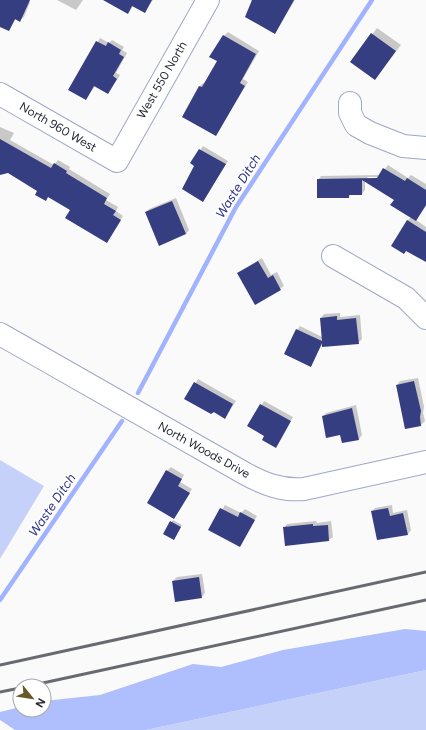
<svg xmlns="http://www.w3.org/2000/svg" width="426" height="730" font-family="Figtree,sans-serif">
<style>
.green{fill:#c6d1fa}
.forest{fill:#afbefc}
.shadow{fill:#0003;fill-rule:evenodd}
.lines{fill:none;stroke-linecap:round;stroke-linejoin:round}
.stream{stroke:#a1b2fe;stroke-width:4.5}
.building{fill:#343e80}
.minor-casing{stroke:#9fa7c7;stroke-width:24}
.minor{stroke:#fff;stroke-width:22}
.rail{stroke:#686a72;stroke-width:3}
.labels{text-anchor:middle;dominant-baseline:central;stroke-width:4;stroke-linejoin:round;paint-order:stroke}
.street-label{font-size:12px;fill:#252834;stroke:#fff}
.water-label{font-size:13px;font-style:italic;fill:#2d348a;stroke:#fff}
</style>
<rect width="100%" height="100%" fill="#fafafa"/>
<path class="green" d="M0 460 44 486 0 559Z
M426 670V730H146Z"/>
<path class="forest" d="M405 629 426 631V670L146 730H15L0 720V712L20 707V710H44V701L100 695 193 664 221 667 283 650Z"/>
<path class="shadow" d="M0 0H26L30 2 24 17 20 20 16 19 9 30 0 27Z
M57 0H83L76 10Z
M115 0H153L144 12 133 6 128 13Z
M251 0H295L275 33Z
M377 28 401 45 375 78 352 61Z
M228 32 259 51 243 79 248 82 216 135 183 116 200 86 203 83 205 84 218 61 224 36Z
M100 38 109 43 112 40 124 47 122 50 127 53 116 73 120 75 111 89 108 93 95 86 86 99 69 90Z
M0 127 14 133 10 140 54 165 58 160 70 167 69 169 110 194 106 200 118 207 116 211 123 216 107 241 71 209 49 196 45 200 39 190 8 172 0 173Z
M203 146 228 161 203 200 195 165 192 163Z
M388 165 408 178 411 175 426 184V206L416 220 426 227V257L407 221 411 217 395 199 365 181V190L362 194H351L349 197 318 180 321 176 380 175ZM367 177H382V179H369Z
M176 198 189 230 186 234 146 212 149 209Z
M262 258 271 275 277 272 284 286 255 304 238 273Z
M340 313V317L360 315 362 339 358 343H323L311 365 297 330 300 326 322 337 321 318 324 314Z
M418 378 424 407 423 413 425 421 421 425 405 428 397 385 400 381Z
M198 379 236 401 225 418 186 399Z
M264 401 293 417 276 446 266 436 249 426Z
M356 405 362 435 359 439 340 434 323 417 326 413Z
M171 467 184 475 180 482 192 489 174 518 167 471Z
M225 505 241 513 245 509 257 516 240 546 210 530Z
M392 505 393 513 407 510 411 530 408 534 372 511 375 508Z
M173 520 182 525 175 537 164 533Z
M316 521 317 523 331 521 333 537 329 540 286 545 284 528 287 524Z
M202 574 205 593 202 597 173 581 177 577Z"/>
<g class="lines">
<path class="stream" d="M138 393 236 207 372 0
M0 600 122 421"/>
</g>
<path class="building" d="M0 0H30L20 22 15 19 9 31 0 27Z
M103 0H152L145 13 132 6 128 14Z
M252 0H294L275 34 245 17Z
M371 33 396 51 375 80 350 62Z
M223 35 256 54 240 83 245 86 216 136 182 117 199 86 202 87 217 61 209 57Z
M96 41 106 46 108 42 121 50 119 54 124 57 113 76 117 79 108 94 94 86 86 100 68 90Z
M0 139 51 168 54 163 67 171 66 173 107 198 104 204 116 211 113 215 121 220 107 243 65 218 70 210 48 197 46 201 35 195 37 191 8 173 0 175Z
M199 149 226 164 203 202 182 189 194 166 190 163Z
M383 168 405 181 407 178 426 190V205L416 221 390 205 394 200 362 180V195H349V198H317V179L377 178Z
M172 201 186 234 159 246 145 212Z
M407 220 426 232V262L406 251 404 254 391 246Z
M258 261 268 278 273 275 281 290 255 305 237 273Z
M337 316V320L356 318 359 344 322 347V343L311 367 284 354 296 329 322 341 320 318Z
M414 381 421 411 420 417 421 426 405 429 396 385Z
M194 382 233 404 225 419 214 412 211 414 184 399Z
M260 404 291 421 276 448 262 440 264 436 247 426Z
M352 408 359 440 342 443 340 435 326 438 322 416Z
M166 470 182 479 178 486 190 493 174 519 147 503Z
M220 508 238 517 240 512 255 520 240 547 208 530Z
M388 508 390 516 403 513 408 535 377 540 371 511Z
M170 521 181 527 174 540 163 534Z
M313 524V526L328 525 329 541 285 546 283 527Z
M199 577 202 598 175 602 172 581Z"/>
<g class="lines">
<defs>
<path id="minor" d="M0 94 117 161 208 0
M350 103V113L356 125 370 133 403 146 426 148
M333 256 406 298 426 318
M0 334 244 473C264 484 282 491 304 489L426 462"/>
</defs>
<use href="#minor" class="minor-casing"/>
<use href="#minor" class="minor"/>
<path class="rail" d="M0 665 426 572
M29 686 426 600
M0 692 20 688"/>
</g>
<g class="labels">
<g class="street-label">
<text transform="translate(162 80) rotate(-60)">West 550 North</text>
<text transform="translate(58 127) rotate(30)">North 960 West</text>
<text transform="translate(204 450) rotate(29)">North Woods Drive</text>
</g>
<g class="water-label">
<text transform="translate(238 186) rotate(-58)">Waste Ditch</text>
<text transform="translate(52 505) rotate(-56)">Waste Ditch</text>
</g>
</g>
<g transform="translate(32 698) rotate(120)"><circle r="19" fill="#ffffff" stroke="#a8a9ae"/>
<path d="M0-3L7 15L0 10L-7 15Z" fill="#685a27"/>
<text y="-6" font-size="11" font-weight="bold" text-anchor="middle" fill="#252834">N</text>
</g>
</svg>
